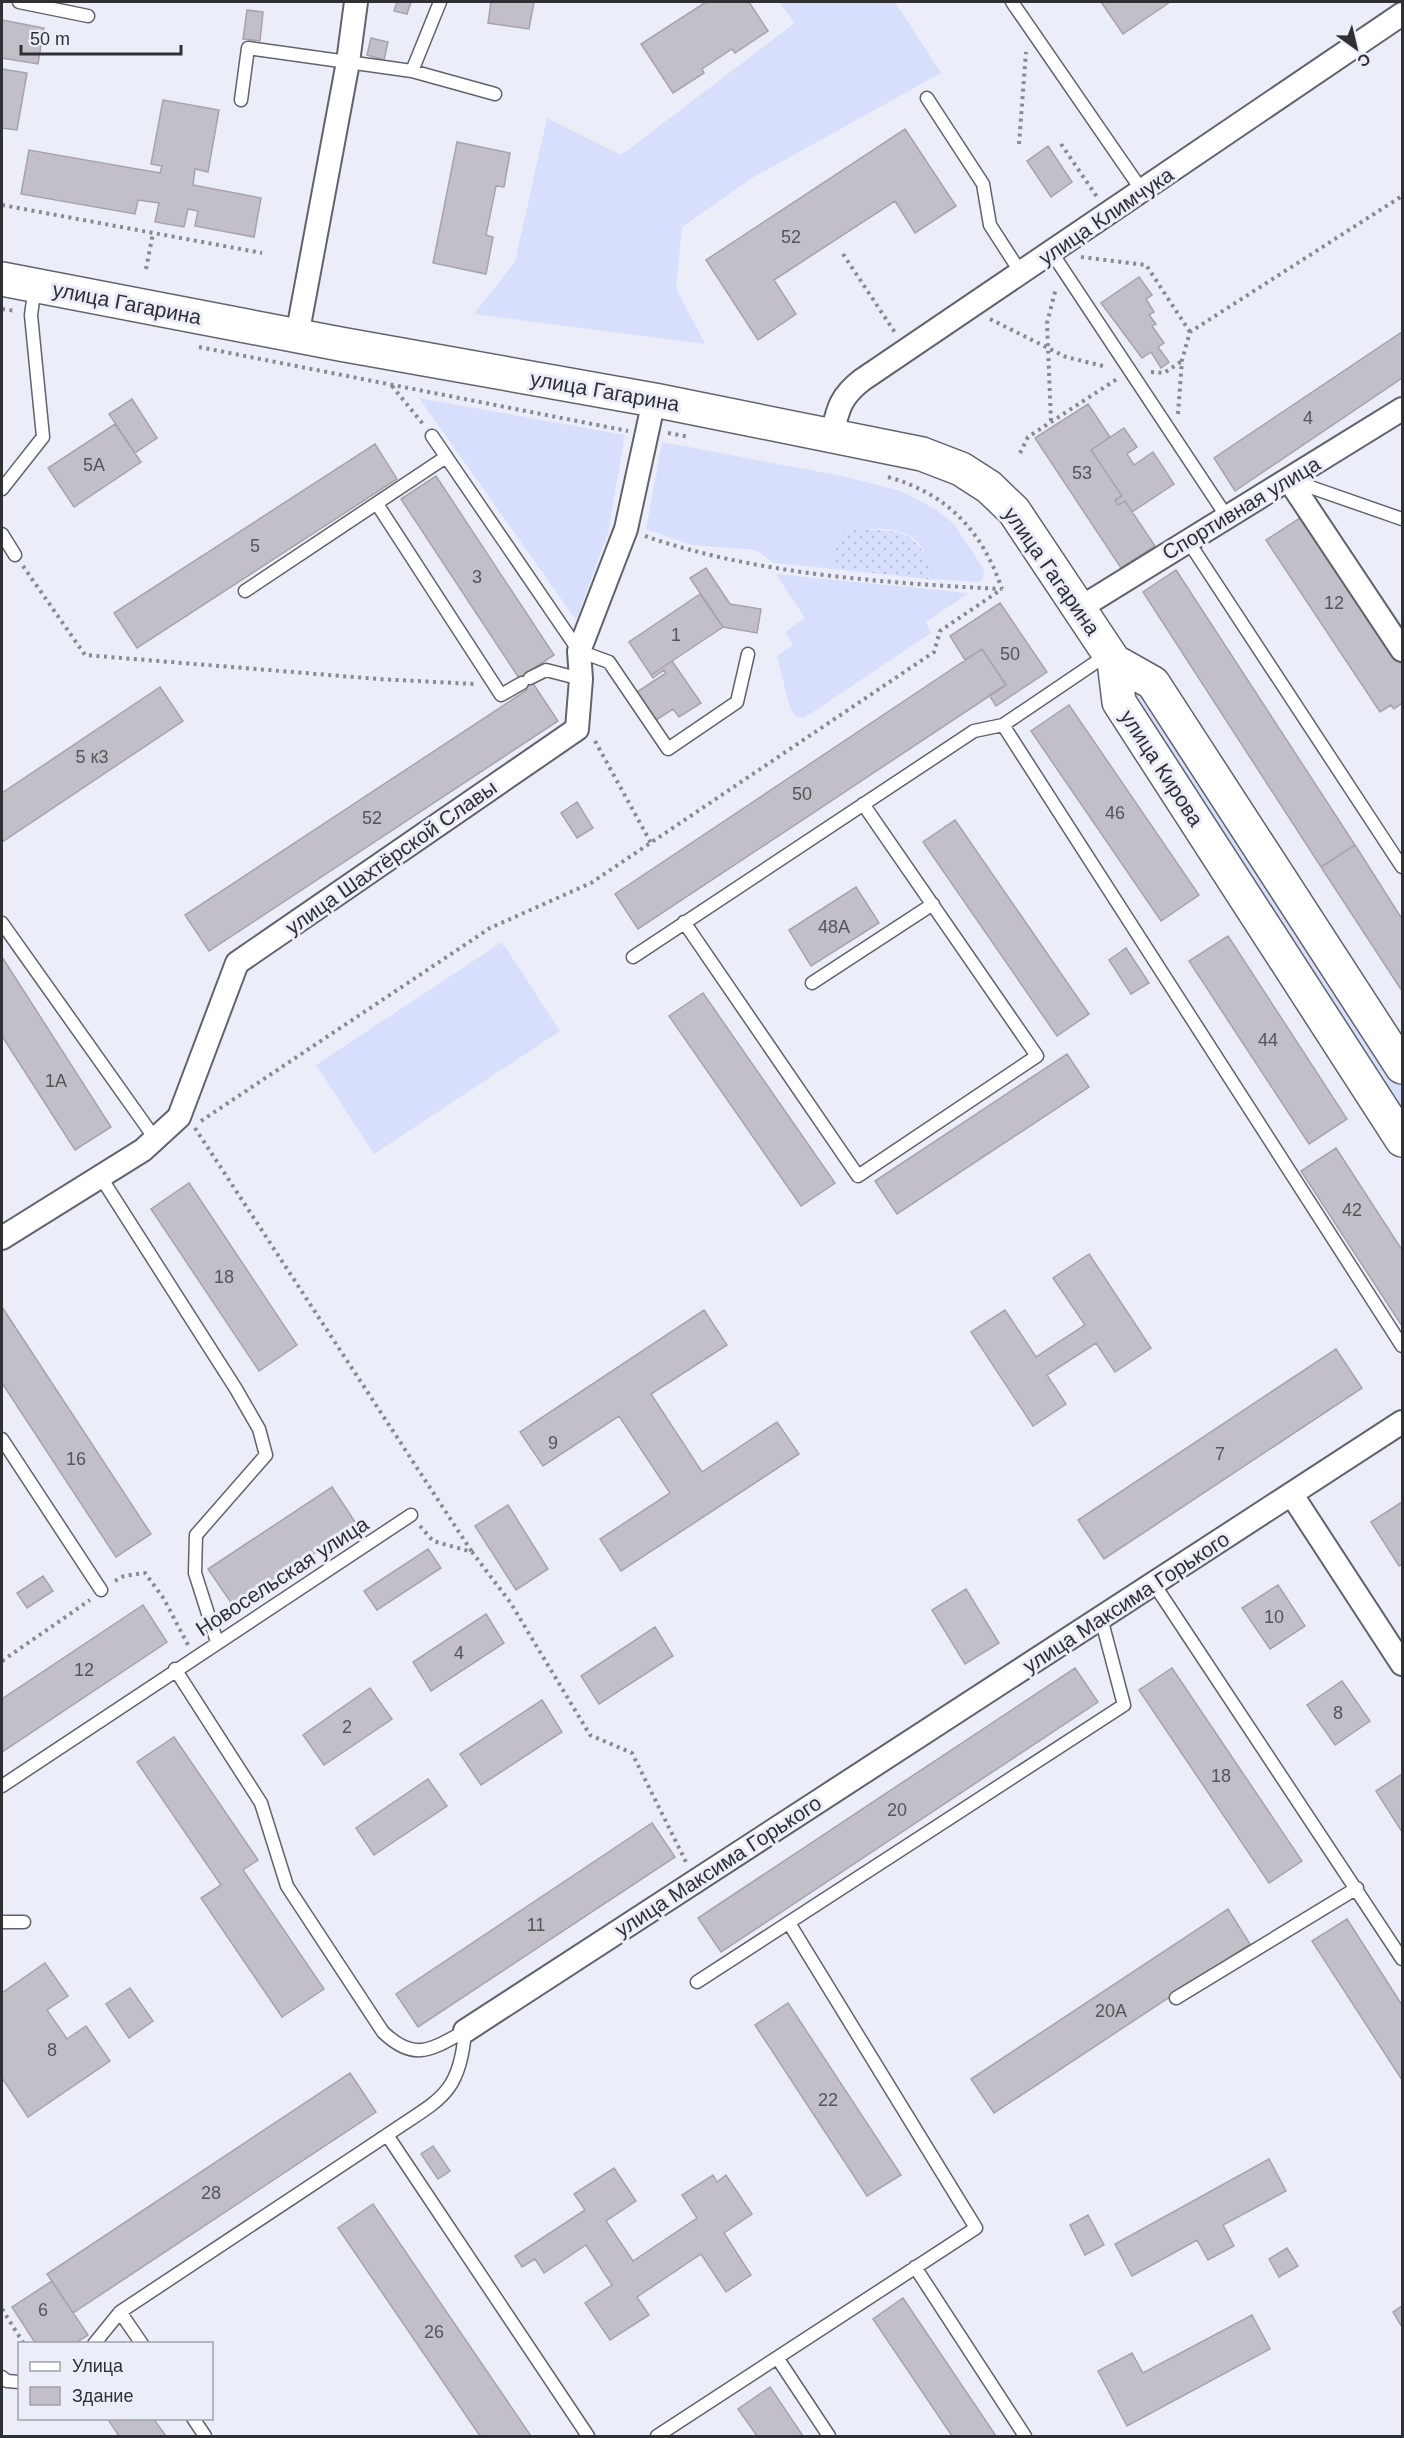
<svg xmlns="http://www.w3.org/2000/svg" width="1404" height="2438" font-family="Helvetica,sans-serif">
<style>
.grass{fill:#d7dffd}
.park{fill:url(#park-dots)}
.building{fill:#c3bfc8;stroke:#a7a2ab;stroke-width:1.5}
.lines{fill:none;stroke-linecap:round;stroke-linejoin:round}
.service-casing{stroke:#61636c;stroke-width:15}
.minor-casing{stroke:#61636c;stroke-width:26}
.secondary-casing{stroke:#61636c;stroke-width:36}
.path{stroke:#888a91;stroke-width:4;stroke-dasharray:3 4.5;stroke-linecap:butt}
.service{stroke:#fff;stroke-width:12}
.minor{stroke:#fff;stroke-width:22}
.secondary{stroke:#fff;stroke-width:33}
.labels{text-anchor:middle;dominant-baseline:central;stroke-width:6;stroke-linejoin:round;paint-order:stroke}
.number-label{font-size:18px;fill:#545459}
.street-label{font-size:21px;fill:#2f3034;stroke:#ebeef9}
</style>
<defs>
<pattern id="park-dots" width="8" height="8" patternUnits="userSpaceOnUse" patternTransform="scale(1.5)"><rect width="8" height="8" fill="#d7dffd"/><path d="M2 2h.1M6 6h.1" fill="none" stroke="#b9c0d9" stroke-width="1.8" stroke-linecap="round"/></pattern>
</defs>
<rect width="100%" height="100%" fill="#ebeef9"/>
<path class="grass" d="M779 2H895L941 73 752 178 682 227 676 288 705 344 474 314 515 262 547 118 621 155 795 23Z
M419 398 625 435 608 533 576 620Z
M662 442 842 476 901 491 935 509 953 523 984 569 983 579 978 582 928 579 930 561C925 554 920 543 913 538 893 524 860 529 838 533L834 569 774 563 756 550 692 545 646 529Z
M776 574 969 593 926 622 931 633 804 718 795 716 789 705 777 656 793 645 785 632 805 618Z
M1142 684 1402 1085V1117L1127 694Z
M502 942 560 1031 374 1154 316 1065Z"/>
<path class="park" d="M861 529C900 532 907 527 930 561L928 579 834 569 838 533Z"/>
<path class="building" d="M397 2H411L407 14 394 11Z
M491 2H534L529 29 488 23Z
M706 2H749L768 31 735 53 732 49 702 69 704 73 673 93 641 44Z
M1101 2H1170L1123 34Z
M247 10 263 12 260 41 243 39Z
M2 20 44 28 38 64 2 58Z
M371 38 388 42 384 60 367 55Z
M2 69 27 73 17 130 2 128Z
M163 100 219 110 208 172 195 169 193 185 261 198 254 237 195 226 198 211 188 209 184 227 155 222 159 203 138 200 135 214 21 194 29 150 160 173 162 166 151 164Z
M905 129 956 206 915 233 895 201 774 280 796 314 758 340 706 260Z
M457 142 510 153 504 187 496 186 486 235 493 237 486 274 433 263Z
M1048 146 1072 182 1051 197 1027 161Z
M1139 277 1152 295 1146 299 1154 312 1149 315 1156 324 1152 326 1164 343 1158 347 1169 362 1161 368 1151 352 1142 358 1101 303Z
M1402 332V378L1235 491 1214 458Z
M132 399 157 438 135 453 109 414Z
M1088 404 1110 437 1091 450 1122 496 1115 500 1118 505 1125 501 1155 546 1121 568 1035 438Z
M115 424 141 462 74 507 48 468Z
M1124 428 1137 447 1127 454 1134 465 1153 452 1174 484 1132 512 1125 501 1118 505 1115 500 1122 496 1091 450Z
M375 444 397 479 137 648 114 613Z
M436 476 554 655 519 678 401 499Z
M1303 516 1402 665V703L1394 709 1391 705 1380 712 1266 540Z
M706 568 730 604 761 609 757 633 723 627 690 578Z
M1176 570 1355 845 1321 867 1143 592Z
M700 594 723 627 651 675 629 642Z
M1000 603 1047 672 996 706 989 695 1006 685 982 649 965 660 950 636Z
M982 649 1006 685 638 929 615 894Z
M672 661 701 703 679 717 673 709 656 720 637 692 666 673 664 670 653 678 651 675Z
M526 673 558 721 209 951 185 915 527 690 519 678Z
M160 687 183 721 2 842V793Z
M1069 705 1199 895 1161 921 1031 731Z
M577 802 593 828 577 838 561 813Z
M955 820 1089 1014 1057 1036 923 842Z
M1355 845 1402 919V991L1321 867Z
M856 887 879 923 811 966 789 930Z
M1228 936 1347 1119 1309 1144 1189 961Z
M1126 948 1149 983 1131 994 1109 960Z
M2 957 111 1127 75 1150 2 1036Z
M703 993 835 1183 801 1206 669 1016Z
M1067 1054 1089 1087 897 1214 875 1181Z
M1336 1148 1402 1250V1326L1301 1171Z
M189 1183 297 1345 259 1371 151 1209Z
M1089 1254 1151 1348 1115 1372 1096 1343 1047 1375 1066 1404 1033 1426 971 1332 1005 1310 1036 1357 1085 1325 1053 1278Z
M2 1307 151 1534 116 1557 2 1383Z
M704 1310 727 1345 651 1394 702 1472 777 1422 799 1454 621 1571 600 1539 670 1493 619 1416 543 1466 520 1432Z
M1336 1349 1362 1388 1104 1559 1078 1520Z
M332 1487 357 1525 234 1607 208 1569Z
M1402 1502V1564L1399 1566 1371 1522Z
M508 1505 548 1569 516 1590 475 1526Z
M428 1549 441 1568 377 1610 364 1591Z
M43 1576 53 1591 27 1608 17 1593Z
M1278 1585 1305 1626 1270 1649 1242 1608Z
M966 1589 999 1643 965 1664 932 1610Z
M143 1605 167 1642 2 1752V1699Z
M486 1614 504 1643 431 1691 413 1662Z
M655 1627 673 1656 599 1704 581 1676Z
M1075 1668 1098 1702 721 1952 698 1918Z
M1172 1668 1302 1861 1269 1883 1139 1690Z
M1342 1681 1370 1721 1335 1745 1307 1705Z
M370 1688 392 1719 324 1765 303 1735Z
M542 1700 562 1732 481 1785 460 1754Z
M174 1737 258 1860 243 1870 324 1989 282 2017 201 1898 221 1885 137 1762Z
M1402 1774V1832L1376 1791Z
M428 1779 447 1806 374 1855 356 1828Z
M652 1823 675 1857 418 2027 396 1994Z
M1228 1909 1250 1944 994 2113 971 2079Z
M1347 1919 1402 2005V2080L1312 1941Z
M45 1963 68 1996 47 2010 67 2039 86 2026 110 2061 28 2117 2 2078V1993Z
M130 1988 153 2021 129 2038 106 2004Z
M788 2003 901 2175 867 2196 755 2025Z
M350 2073 376 2112 73 2313 47 2274Z
M433 2146 450 2171 438 2179 421 2154Z
M1269 2159 1286 2191 1223 2225 1234 2246 1208 2260 1197 2240 1132 2276 1115 2244Z
M614 2168 636 2201 606 2221 633 2261 697 2218 682 2195 713 2175 717 2182 726 2175 752 2214 724 2233 751 2275 726 2292 701 2254 637 2297 649 2315 610 2340 585 2303 612 2285 586 2245 544 2273 535 2259 522 2267 515 2256 585 2210 574 2194Z
M373 2204 531 2436H480L338 2228Z
M1088 2215 1104 2245 1085 2255 1070 2225Z
M1287 2248 1298 2266 1279 2277 1269 2259Z
M52 2281 88 2335 74 2344H36L12 2307Z
M903 2298 996 2436H952L873 2319Z
M1402 2306V2327L1393 2312Z
M1252 2315 1270 2349 1127 2426 1098 2371 1132 2353 1143 2373Z
M770 2387 803 2436H757L738 2409Z
M107 2418H153L166 2436H119Z"/>
<g class="lines">
<defs>
<path id="service" d="M19 2 88 16
M1012 2 1143 192
M412 71 440 2
M927 98 983 184 990 225 1021 273
M241 100 248 48 412 71 495 94
M1052 253 1227 517
M432 436 579 651 609 662 668 749 737 702 748 654
M1293 481 1402 519
M2 489 43 437 31 315 35 286
M377 504 501 695 522 683
M2 534 15 555
M1188 541 1402 867
M245 591 446 457
M530 678 546 670 581 679
M1003 725 1402 1346
M684 922 858 1176 1037 1056 863 804
M2 923 156 1140
M633 957 974 731 1003 725 1108 654
M812 983 933 904
M100 1176 236 1389 259 1429 266 1455 196 1535 195 1573 217 1642
M2 1439 101 1590
M1154 1584 1402 1959
M175 1669 261 1803 287 1886 383 2032C414 2062 431 2050 465 2031
M2 1786 411 1515
M2 1922H24
M697 1982 1124 1705 1101 1618
M1176 1998 1357 1888
M465 2031C460 2097 437 2100 387 2135L588 2436
M915 2267 1025 2436
M94 2344 120 2312
M142 2344 120 2312 387 2135
M778 2359 829 2436
M2 2377 7 2381 20 2382
M193 2418 205 2436
M657 2436 976 2228 789 1923"/>
<path id="minor" d="M297 336 348 62 356 2
M832 434C838 409 840 397 862 380L1402 14
M1289 480 1402 650
M1080 608 1402 409
M2 1238 143 1150 179 1117 237 963 577 729 581 679 579 651 626 529 654 400
M1292 1495 1402 1664
M465 2031 1402 1422"/>
<path id="secondary" d="M2 279 340 344 654 400 922 454 961 469 989 487 1014 511 1114 661 1119 702 1402 1140
M1114 661 1153 683 1402 1067"/>
</defs>
<use href="#service" class="service-casing"/>
<use href="#minor" class="minor-casing"/>
<use href="#secondary" class="secondary-casing"/>
<path class="path" d="M1019 144 1026 52
M1061 144 1097 197
M2 205 262 253
M843 254 896 334
M1081 257 1146 265 1190 332
M146 269 153 233
M2 309 15 311
M990 319 1066 357 1107 367
M199 347 628 431
M1151 372 1164 373 1182 361
M392 386 423 424
M1178 414 1182 360 1190 332 1402 196
M1051 421 1047 323 1056 288
M668 433 690 437
M1020 453 1028 437 1117 379
M888 477C948 494 982 531 1002 589
M645 536C754 574 885 583 1001 589
M23 566 85 655 378 679 475 684
M595 741 651 843
M201 1121 490 928 591 883 934 652 940 631 1002 589
M195 1128 472 1552
M420 1526 433 1541 472 1552 510 1602 590 1735 632 1753 687 1864
M115 1581 124 1576 145 1573 164 1599 188 1645
M2 1661 90 1600
M2 2309 24 2344"/>
<use href="#service" class="service"/>
<use href="#minor" class="minor"/>
<use href="#secondary" class="secondary"/>
</g>
<g class="labels">
<g class="number-label">
<text x="791" y="237">52</text>
<text x="1308" y="418">4</text>
<text x="94" y="465">5А</text>
<text x="1082" y="473">53</text>
<text x="255" y="546">5</text>
<text x="477" y="577">3</text>
<text x="1334" y="603">12</text>
<text x="676" y="635">1</text>
<text x="1010" y="654">50</text>
<text x="92" y="757">5 к3</text>
<text x="802" y="794">50</text>
<text x="1115" y="813">46</text>
<text x="372" y="818">52</text>
<text x="834" y="927">48А</text>
<text x="1268" y="1040">44</text>
<text x="56" y="1081">1А</text>
<text x="1352" y="1210">42</text>
<text x="224" y="1277">18</text>
<text x="553" y="1443">9</text>
<text x="1220" y="1454">7</text>
<text x="76" y="1459">16</text>
<text x="1274" y="1617">10</text>
<text x="459" y="1653">4</text>
<text x="84" y="1670">12</text>
<text x="1338" y="1713">8</text>
<text x="347" y="1727">2</text>
<text x="1221" y="1776">18</text>
<text x="897" y="1810">20</text>
<text x="536" y="1925">11</text>
<text x="1111" y="2011">20А</text>
<text x="52" y="2050">8</text>
<text x="828" y="2100">22</text>
<text x="211" y="2193">28</text>
<text x="43" y="2310">6</text>
<text x="434" y="2332">26</text>
</g>
<g class="street-label">
<text transform="translate(1106 216) rotate(-34)">улица Климчука</text>
<text transform="translate(127 303) rotate(11)">улица Гагарина</text>
<text transform="translate(605 391) rotate(10)">улица Гагарина</text>
<text transform="translate(1241 508) rotate(-31)">Спортивная улица</text>
<text transform="translate(1052 571) rotate(55)">улица Гагарина</text>
<text transform="translate(1162 768) rotate(57)">улица Кирова</text>
<text transform="translate(391 857) rotate(-35)">улица Шахтёрской Славы</text>
<text transform="translate(282 1576) rotate(-33)">Новосельская улица</text>
<text transform="translate(1126 1602) rotate(-33)">улица Максима Горького</text>
<text transform="translate(718 1866) rotate(-33)">улица Максима Горького</text>
</g>
</g>
<rect width="1404" height="2438" fill="none" stroke="#2f3034" stroke-width="6"/>
<rect x="18" y="2342" width="195" height="78" fill="#ebeef9" stroke="#a0a2aa" stroke-width="1.5"/>
<rect x="30" y="2362" width="30" height="9" fill="#ffffff" stroke="#a0a2aa" stroke-width="1.5"/>
<text x="72" y="2372" font-size="18" fill="#2f3034">Улица</text>
<rect x="30" y="2387" width="30" height="18" fill="#c3bfc8" stroke="#a0a2aa" stroke-width="1.5"/>
<text x="72" y="2402" font-size="18" fill="#2f3034">Здание</text>
<g transform="translate(1356 48) rotate(146)" stroke="#ebeef9" stroke-width="4.5" paint-order="stroke">
<path d="M0-4.5L10 22L0 15L-10 22Z" fill="#2f3034"/>
<text y="-9" font-size="16" font-weight="bold" text-anchor="middle" fill="#2f3034">С</text>
</g>
<path d="M21 45v9h160v-9" fill="none" stroke="#2f3034" stroke-width="3"/>
<text x="30" y="45" font-size="18" fill="#2f3034" stroke="#ebeef9" stroke-width="4.5" paint-order="stroke">50 m</text>
</svg>
